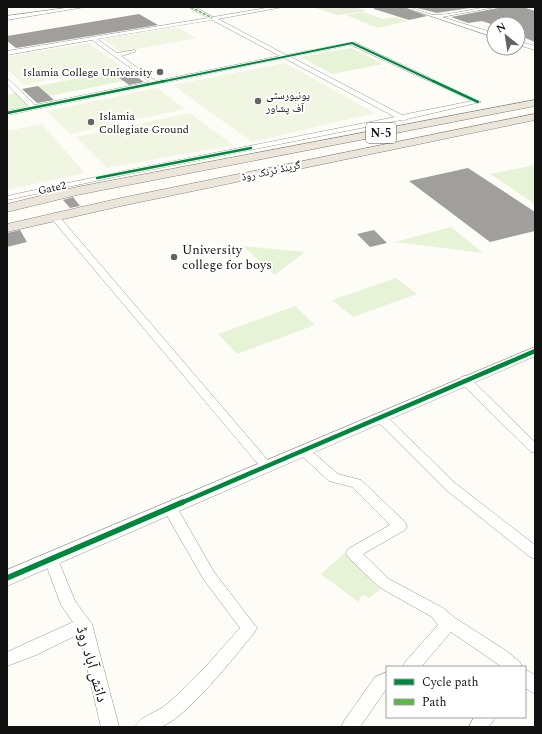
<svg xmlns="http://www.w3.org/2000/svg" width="542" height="734" font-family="Spectral,'Noto Naskh Arabic',serif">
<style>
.green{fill:#e7f3d7}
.cemetery{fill:#e9eedb}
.pitch{fill:#f0f6e1}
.building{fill:#a19f9c}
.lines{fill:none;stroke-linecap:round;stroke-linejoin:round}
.minor-casing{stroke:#979795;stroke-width:1}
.tertiary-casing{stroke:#979795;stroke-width:1}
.trunk-casing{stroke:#858482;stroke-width:1}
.minor{fill:#fffffe;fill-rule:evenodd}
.tertiary{fill:#fffffe;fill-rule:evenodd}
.trunk{fill:#ece5da;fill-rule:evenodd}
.quiet{stroke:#58b947;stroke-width:1.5;stroke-dasharray:3 1.5;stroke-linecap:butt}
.cycleway-far3-casing{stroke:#fff;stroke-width:3}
.cycleway-far2-casing{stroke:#fff;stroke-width:4}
.cycleway-far1-casing{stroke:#fff;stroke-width:7}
.cycleway-casing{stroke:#fff;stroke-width:8}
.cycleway-far3{stroke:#00873e;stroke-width:2}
.cycleway-far2{stroke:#00873e;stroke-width:2.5}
.cycleway-far1{stroke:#00873e;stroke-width:4.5}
.cycleway{stroke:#00873e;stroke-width:5.5}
.poi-dot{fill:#646362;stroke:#fff;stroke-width:1.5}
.labels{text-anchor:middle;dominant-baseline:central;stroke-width:4;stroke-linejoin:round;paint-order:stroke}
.far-poi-label{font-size:11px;fill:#111;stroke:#fff;text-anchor:start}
.far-street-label{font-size:11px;fill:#111;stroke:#fff}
.shield{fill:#fff;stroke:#585858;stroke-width:1}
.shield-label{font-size:12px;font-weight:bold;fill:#111}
.poi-label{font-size:13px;fill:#111;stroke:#fff;text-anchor:start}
.near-street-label{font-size:16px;fill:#111;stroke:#fff}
</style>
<rect width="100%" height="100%" fill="#fdfcf7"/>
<path class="green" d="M363 12 383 19 396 17 408 21 378 28 346 15Z
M351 48 383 64 332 74 301 57Z
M111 72 124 81 49 96 38 86Z
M19 92 34 108 7 113V95Z
M535 165V204L490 174Z
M451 227 483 253 395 242Z
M243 246 305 252 275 275Z
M396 278 417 294 353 317 332 300Z
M295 306 315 325 237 354 218 334Z
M344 553 384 586 369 598 362 595 358 602 321 574Z"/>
<path class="cemetery" d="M312 7H356L366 11 337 15Z"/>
<path class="pitch" d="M177 27 196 38 121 52 103 39Z
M88 43 121 66 24 85 7 69V57Z
M285 63 375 113 252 142 173 85Z
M157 88 185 109 70 134 47 111Z
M190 113 233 145 107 168 76 137Z
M42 124 85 173 7 190V131Z"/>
<path class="building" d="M374 7H403L427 16 409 20 374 9Z
M413 7H466L470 8 437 13Z
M523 7 535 11V42L518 35V24L494 25 482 21 468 23 451 17 498 8Z
M139 14 158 25 16 48 7 41V36Z
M126 69 144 82 129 85 111 72Z
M38 86 54 100 37 103 22 89Z
M468 168 535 212V231L490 242 409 181Z
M73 197 80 206 70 208 63 200Z
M20 230 27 242 7 247V233Z
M374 230 387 243 370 247 357 234Z"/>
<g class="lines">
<defs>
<path id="minor" d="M73 7H85L7 20V16Z
M189 7H195L213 17 272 7H283L218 19 286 55 354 42 481 102 407 119 404 121 401 120 124 175 7 200V196L124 171 395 117 284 58 7 115V111L29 107 7 84V78L35 105 150 82 92 40 7 55V51L208 18ZM212 20 280 56 156 81 121 56 135 52V50L117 53 97 39ZM351 45 472 101 402 115 291 57Z
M404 7C415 7 426 15 437 15 457 14 476 7 496 7L442 17 494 33V37Z
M518 41 535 46V50L518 45Z
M54 213 57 214 271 464 273 467 271 470 267 472 263 470 51 218 50 216Z
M465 376 469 377 535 442V453L531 452 461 383 459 380 461 377Z
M380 413 384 414 455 483 535 545V559L530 557 445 489 376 420 374 417 376 414Z
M303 446 307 447 338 474 361 480 405 522 407 526 405 530 363 554 389 579 443 608 455 618 505 650 520 662 522 667H502L451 632 421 667H403L405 662 438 625 432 617 379 587 348 557 346 553 348 549 390 525 352 487 329 481 299 453 297 450 299 447Z
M170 503 175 504 214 572 257 628 254 633C237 654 184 721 160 727 153 729 143 727 135 727 141 715 157 713 167 704 194 681 217 654 240 628L204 580 165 512 163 508 165 504Z
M51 553 56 555 75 601 92 624 119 727H101L79 634 36 655 7 666V652L73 622 61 605 44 559 46 555Z
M525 669 535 675V694L525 688Z
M387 672V688L360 727H341L344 721 375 677Z
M474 717H495L492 723 487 727H469Z"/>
<path id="tertiary" d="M535 347V356L7 586V570Z"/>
<path id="trunk" d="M535 100V106L77 195 7 212V204L77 187Z
M535 114V120L121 206 7 232V224L121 198Z"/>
</defs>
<use href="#minor" class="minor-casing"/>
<use href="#tertiary" class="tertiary-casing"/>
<use href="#trunk" class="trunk-casing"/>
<use href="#minor" class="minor"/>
<use href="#tertiary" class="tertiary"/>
<use href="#trunk" class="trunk"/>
<path class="quiet" d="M191 7 212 18"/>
<defs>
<path id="cycleway-far3" d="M160 82 352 43 435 82"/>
<path id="cycleway-far2" d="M433 81 478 102
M7 113 165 81
M97 178 251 148"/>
<path id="cycleway-far1" d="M181 503 535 351"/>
<path id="cycleway" d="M7 578 183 502"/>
</defs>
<use href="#cycleway-far3" class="cycleway-far3-casing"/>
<use href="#cycleway-far2" class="cycleway-far2-casing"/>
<use href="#cycleway-far1" class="cycleway-far1-casing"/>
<use href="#cycleway" class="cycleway-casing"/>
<use href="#cycleway-far3" class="cycleway-far3"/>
<use href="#cycleway-far2" class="cycleway-far2"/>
<use href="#cycleway-far1" class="cycleway-far1"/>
<use href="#cycleway" class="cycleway"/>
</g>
<g class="poi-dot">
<circle cx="160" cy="72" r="4"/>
<circle cx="258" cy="101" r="4"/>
<circle cx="91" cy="122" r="4"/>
<circle cx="174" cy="257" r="4"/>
</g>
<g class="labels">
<g class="far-poi-label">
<text x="152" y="72" text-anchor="end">Islamia College University</text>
<text x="266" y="95">یونیورسٹی<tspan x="266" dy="13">آف پشاور</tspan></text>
<text x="99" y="116">Islamia<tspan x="99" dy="13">Collegiate Ground</tspan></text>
</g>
<g class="far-street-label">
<text transform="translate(271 171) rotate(-12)">گرینڈ ٹرنک روڈ</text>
<text transform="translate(52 188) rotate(-13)">Gate2</text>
</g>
<rect class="shield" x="366" y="123" width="30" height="20" rx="3"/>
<g class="shield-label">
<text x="381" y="133">N-5</text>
</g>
<g class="poi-label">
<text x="182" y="250">University<tspan x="182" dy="15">college for boys</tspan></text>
</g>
<g class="near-street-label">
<text transform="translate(92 664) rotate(74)">دانش آباد روڈ</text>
</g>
</g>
<rect width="542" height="734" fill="none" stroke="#111111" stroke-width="16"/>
<rect x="386" y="666" width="140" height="52" fill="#ffffff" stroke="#a0a0a0"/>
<rect x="394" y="679" width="20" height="6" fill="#00873e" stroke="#a0a0a0"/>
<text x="422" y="686" font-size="12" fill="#111111">Cycle path</text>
<rect x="394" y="699" width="20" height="6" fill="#58b947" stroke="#a0a0a0"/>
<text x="422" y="706" font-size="12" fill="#111111">Path</text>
<g transform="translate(506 36) rotate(330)"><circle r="19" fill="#ffffff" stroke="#a0a0a0"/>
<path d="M0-3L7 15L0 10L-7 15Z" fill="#646362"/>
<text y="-6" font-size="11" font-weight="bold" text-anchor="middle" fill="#111111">N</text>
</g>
</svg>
